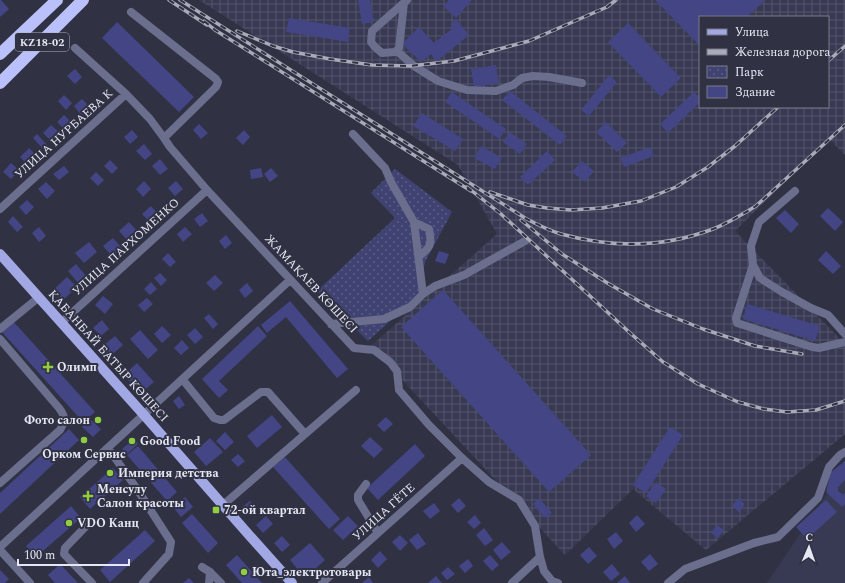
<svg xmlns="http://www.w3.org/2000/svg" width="845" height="583" font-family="Spectral,serif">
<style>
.built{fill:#383a53}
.industrial{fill:url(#industrial-grid);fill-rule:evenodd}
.park{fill:url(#park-dots)}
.building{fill:#444584}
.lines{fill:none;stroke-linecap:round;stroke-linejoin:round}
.minor{stroke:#6b6e8c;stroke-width:8}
.major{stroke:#a2a8e4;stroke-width:10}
.highway{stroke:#bac0fa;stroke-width:12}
.rail-casing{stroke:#a9abb9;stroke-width:3.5}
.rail{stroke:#303244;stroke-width:2;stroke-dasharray:6;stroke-linecap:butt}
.poi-dot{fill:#91cd40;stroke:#303244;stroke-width:1.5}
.labels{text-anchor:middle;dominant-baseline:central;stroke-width:4;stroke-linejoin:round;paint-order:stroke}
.shield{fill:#303244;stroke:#afb1be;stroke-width:1}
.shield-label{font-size:11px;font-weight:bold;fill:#e5e7f3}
.street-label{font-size:12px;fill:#e5e7f3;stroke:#303244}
.poi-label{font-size:12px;font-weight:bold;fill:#e5e7f3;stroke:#303244;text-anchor:start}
</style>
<defs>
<pattern id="industrial-grid" width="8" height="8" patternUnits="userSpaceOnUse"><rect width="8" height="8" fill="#383a53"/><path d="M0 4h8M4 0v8" fill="none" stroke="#55566c"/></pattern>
<pattern id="park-dots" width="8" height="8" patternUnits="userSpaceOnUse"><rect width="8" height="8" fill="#404372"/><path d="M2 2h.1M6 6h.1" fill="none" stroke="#5b5e87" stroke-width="1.8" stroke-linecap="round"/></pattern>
</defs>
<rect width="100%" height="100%" fill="#303244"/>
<path class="built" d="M845 467V583H767Z"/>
<path class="industrial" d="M199 0H845V155L829 139 735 231 845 344V434L706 550 633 489 565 555 371 346 497 234 458 165ZM700 17H828V107H700Z"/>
<path class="park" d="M395 169 452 212 425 262 419 295 368 341 317 291 395 218 371 193Z"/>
<path class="building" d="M0 0H1L9 9 0 17Z
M358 0H370L374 22 362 24Z
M449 0H472L456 18 443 6Z
M655 0H765L747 17H700V46Z
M289 18 350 28 348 42 286 32Z
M456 19 469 35 436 62 431 54 421 62 402 44 419 27 434 43 453 28 450 24Z
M117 22 194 97 179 112 102 38Z
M628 23 681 78 661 97 608 42Z
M496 65 499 83 474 87 471 69Z
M75 69 82 77 75 84 67 76Z
M609 75 617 82 589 116 581 110Z
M510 91 567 136 560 145 502 100Z
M452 92 506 129 499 139 445 102Z
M694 92 700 98V102L668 133 660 124Z
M64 95 72 103 66 110 58 101Z
M82 99 91 108 82 116 74 106Z
M422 113 463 139 455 151 413 126Z
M64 115 72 123 65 130 57 122Z
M606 122 627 143 617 152 596 132Z
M199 124 208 133 201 139 193 130Z
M51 125 60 133 52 142 43 133Z
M132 130 138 137 130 144 124 137Z
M244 130 250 137 243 145 236 138Z
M509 132 527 144 520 154 503 142Z
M37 134 48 146 44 150 33 138Z
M144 144 152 154 145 160 136 151Z
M481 146 502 158 495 169 474 158Z
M650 147 654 156 624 167 620 158Z
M29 148 36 155 27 164 20 157Z
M547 151 555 160 528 185 520 177Z
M160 159 168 169 160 175 152 166Z
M110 160 118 168 112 174 104 166Z
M582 161 594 171 585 182 572 172Z
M11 163 19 170 11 179 3 172Z
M64 166 69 172 59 180 53 174Z
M261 168 263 177 251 179 250 170Z
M271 168 278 176 270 182 264 174Z
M96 172 104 180 98 186 90 178Z
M144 181 151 189 143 197 136 189Z
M176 181 183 189 175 196 168 188Z
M46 182 55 191 47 199 38 189Z
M27 200 34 207 26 215 19 207Z
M151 206 158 214 149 221 142 214Z
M828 208 843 222 835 231 820 216Z
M785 210 799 224 791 233 776 218Z
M202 213 208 221 200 227 194 219Z
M13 216 23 227 17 232 8 222Z
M129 222 138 232 128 241 119 231Z
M39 227 46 236 39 242 32 233Z
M185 227 192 234 183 242 177 234Z
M226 235 232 243 225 249 219 241Z
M113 238 122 248 112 256 103 246Z
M89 242 97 252 84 263 75 253Z
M439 251 449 254 445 264 435 261Z
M826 251 841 266 833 274 818 260Z
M168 253 176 262 170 267 162 259Z
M76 264 87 277 79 284 68 271Z
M160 273 167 280 161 286 154 278Z
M215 275 223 283 214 291 206 283Z
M67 277 77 287 62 301 52 291Z
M151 282 157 289 150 295 144 289Z
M247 283 253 291 245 298 239 290Z
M443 290 591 455 549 492 401 327Z
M103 296 113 304 105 314 95 305Z
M147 298 153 304 144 312 138 305Z
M290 301 348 369 337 378 286 317 267 333 261 325Z
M747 304 820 326 815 341 743 319Z
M209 314 218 324 213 329 204 318Z
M102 320 109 329 101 336 93 328Z
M13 321 95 412 83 422 1 331Z
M162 326 171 335 162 343 154 334Z
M258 326 267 336 219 381 228 390 219 398 202 379Z
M195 328 203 337 195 344 187 335Z
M140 330 158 350 148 359 130 339Z
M115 336 123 345 108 358 100 348Z
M182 340 189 348 181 355 174 348Z
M137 363 154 382 141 393 124 375Z
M179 396 185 405 179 409 173 401Z
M272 415 282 427 257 448 247 436Z
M386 417 393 424 384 432 377 425Z
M90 419 101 429 93 437 82 427Z
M670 427 683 435 646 493 633 485Z
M69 429 79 440 0 514V493Z
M225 432 234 442 225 450 216 441Z
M370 437 383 449 374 458 361 446Z
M210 438 223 452 206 466 194 452Z
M134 439 138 444 127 454 122 449Z
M415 444 425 456 378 500 367 488Z
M138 446 177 492 167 501 127 455Z
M238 454 245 461 238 467 231 460Z
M285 457 340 519 329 529 273 467Z
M845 461V480L838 487V491L843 495 845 493V504L842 507 826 492 831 472Z
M113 468 123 480 90 509 80 497Z
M656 482 666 489 656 503 646 496Z
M185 497 193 507 181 517 173 507Z
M459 498 466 506 458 513 451 505Z
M539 498 552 513 545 518 533 504Z
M738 498 745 504 739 512 732 506Z
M826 500 837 512 807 539 796 527Z
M250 501 257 509 249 516 241 508Z
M434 503 440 511 430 519 423 511Z
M71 506 81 518 36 557 26 546Z
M192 514 218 543 208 553 182 523Z
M475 515 481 523 474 529 467 522Z
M637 515 645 524 636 532 629 523Z
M266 516 273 524 263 533 256 525Z
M348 516 358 526 343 540 333 530Z
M717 525 724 530 718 538 711 533Z
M484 528 493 540 485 546 476 535Z
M145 530 155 541 110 582 100 570Z
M616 532 623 541 614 549 607 539Z
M418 533 426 544 417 550 409 540Z
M400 535 408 543 400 551 392 542Z
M282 536 290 545 282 552 274 543Z
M502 542 511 552 501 560 493 550Z
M310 543 325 560 305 578 290 560Z
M589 547 597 556 588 564 580 555Z
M380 551 387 559 378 568 371 560Z
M650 554 658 564 649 571 641 562Z
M237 555 262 583H242L226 565Z
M490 555 499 565 492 571 483 561Z
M468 559 473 566 465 573 459 566Z
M60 564 78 583H55L48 575Z
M612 564 620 574 611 581 603 572Z
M448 567 455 574 447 580 441 573Z
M0 570 9 579 5 583H0Z
M436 576 442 583H428Z
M625 576 630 583H617Z
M369 577 373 583H362Z
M189 578 194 583H183Z"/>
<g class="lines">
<path class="minor" d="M404 3 399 48 395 52 382 53 375 47 371 42 372 31 407 0
M131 12 216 79 218 82 216 87 164 138
M75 48 126 94 150 119 164 138 170 147 207 190 354 348 374 350 390 362 397 371 399 390 429 425 462 458 489 482 519 500 535 526 540 557 544 571 552 581 558 583
M397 51 414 66 438 81 467 90 496 91 513 85 522 78 533 76 549 77 582 83
M353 134 385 168 391 182 414 222 423 294
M795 191 759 222 751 246 753 265 736 318 737 323 812 347 819 348 845 342
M0 209 126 94
M414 222 429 229C432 243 431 248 419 256
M753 265 760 278 782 292 811 308 828 315 845 334
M61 323 207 190
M331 324 384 319 410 307 423 294 435 286 464 275 525 241
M0 329 38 298
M0 339 59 408C66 417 65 421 60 430L0 483
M183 380 214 418 220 420H224L261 392H268L305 434
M108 448 137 489 171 542 169 554 143 583
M366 484 358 495V500L378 533
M223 505 356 390
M91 521 65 548 64 554 92 583
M0 547 290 280
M0 550 30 583
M202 567 210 572 221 583
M209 583 210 572
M322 583 462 458
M512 583 540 557
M668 583 685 569 754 543 778 537 818 498 829 467 840 455 845 452"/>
<path class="major" d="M0 254 144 415 249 535 292 583"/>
<path class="highway" d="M0 54 57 0
M0 83 83 0"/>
<defs>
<path id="rail" d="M169 0 207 25
M180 0 525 218C536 224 548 230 561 234 612 248 663 248 713 229 728 223 743 214 756 206L845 125
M204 21 215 30 471 191
M237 31 273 46 293 52 330 59 372 65 410 66 454 61 529 41 607 7 616 0
M828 61 845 46
M467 187 501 214 629 332 663 362 698 384 738 402 764 409 787 412 816 410 845 401
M490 192 528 205 547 208 571 210 602 208 641 201 676 187 708 167 735 146 778 107
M521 220 562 254 609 284 653 309 703 329 755 346 802 354"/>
</defs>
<use href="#rail" class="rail-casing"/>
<use href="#rail" class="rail"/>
</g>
<g class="poi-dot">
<path d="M46 361h4v4h4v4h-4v4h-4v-4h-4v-4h4z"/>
<circle cx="98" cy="420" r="4"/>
<circle cx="84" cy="440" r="4"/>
<circle cx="132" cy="441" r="4"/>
<circle cx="110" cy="473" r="4"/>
<path d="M86 490h4v4h4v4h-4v4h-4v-4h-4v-4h4z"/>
<rect x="212" y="506" width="8" height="8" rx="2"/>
<circle cx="69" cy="523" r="4"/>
<circle cx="244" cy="572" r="4"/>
</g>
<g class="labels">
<rect class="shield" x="15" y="33" width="54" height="18" rx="3"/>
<g class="shield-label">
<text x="42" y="42">KZ18-02</text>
</g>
<g class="street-label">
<text transform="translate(64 134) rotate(-42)">УЛИЦА НУРБАЕВА К</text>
<text transform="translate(126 247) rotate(-42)">УЛИЦА ПАРХОМЕНКО</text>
<text transform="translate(311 284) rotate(47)">ЖАМАҚАЕВ КӨШЕСІ</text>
<text transform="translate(108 356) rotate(48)">ҚАБАНБАЙ БАТЫР КӨШЕСІ</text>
<text transform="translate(384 512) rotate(-42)">УЛИЦА ГЁТЕ</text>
</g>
<g class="poi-label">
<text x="57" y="367">Олимп</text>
<text x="90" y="420" text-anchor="end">Фото салон</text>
<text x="140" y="441">Good Food</text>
<text x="84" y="454" text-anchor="middle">Орком Сервис</text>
<text x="118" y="473">Империя детства</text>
<text x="97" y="489">Менсулу<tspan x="97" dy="14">Салон красоты</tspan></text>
<text x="224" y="510">72-ой квартал</text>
<text x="77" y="523">VDO Канц</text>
<text x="252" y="572">Юта_электротовары</text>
</g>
</g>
<rect x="699" y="16" width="130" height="92" fill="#303244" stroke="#787a8a"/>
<rect x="707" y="29" width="20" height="6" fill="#a2a8e4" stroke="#787a8a"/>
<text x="735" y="36" font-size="12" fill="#e5e7f3">Улица</text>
<rect x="707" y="49" width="20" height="6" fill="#a9abb9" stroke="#787a8a"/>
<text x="735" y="56" font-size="12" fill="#e5e7f3">Железная дорога</text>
<rect x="707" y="66" width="20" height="12" fill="url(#park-dots)" stroke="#787a8a"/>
<text x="735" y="76" font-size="12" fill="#e5e7f3">Парк</text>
<rect x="707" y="86" width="20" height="12" fill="#444584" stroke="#787a8a"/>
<text x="735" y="96" font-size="12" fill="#e5e7f3">Здание</text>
<g transform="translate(809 547) rotate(2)" stroke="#303244" stroke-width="3" paint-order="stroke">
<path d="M0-3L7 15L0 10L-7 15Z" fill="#e5e7f3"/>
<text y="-6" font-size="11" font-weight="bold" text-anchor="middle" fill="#e5e7f3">С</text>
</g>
<path d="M18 559v6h111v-6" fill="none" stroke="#e5e7f3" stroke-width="2"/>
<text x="24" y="559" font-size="12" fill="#e5e7f3" stroke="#303244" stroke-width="3" paint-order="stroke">100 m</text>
</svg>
